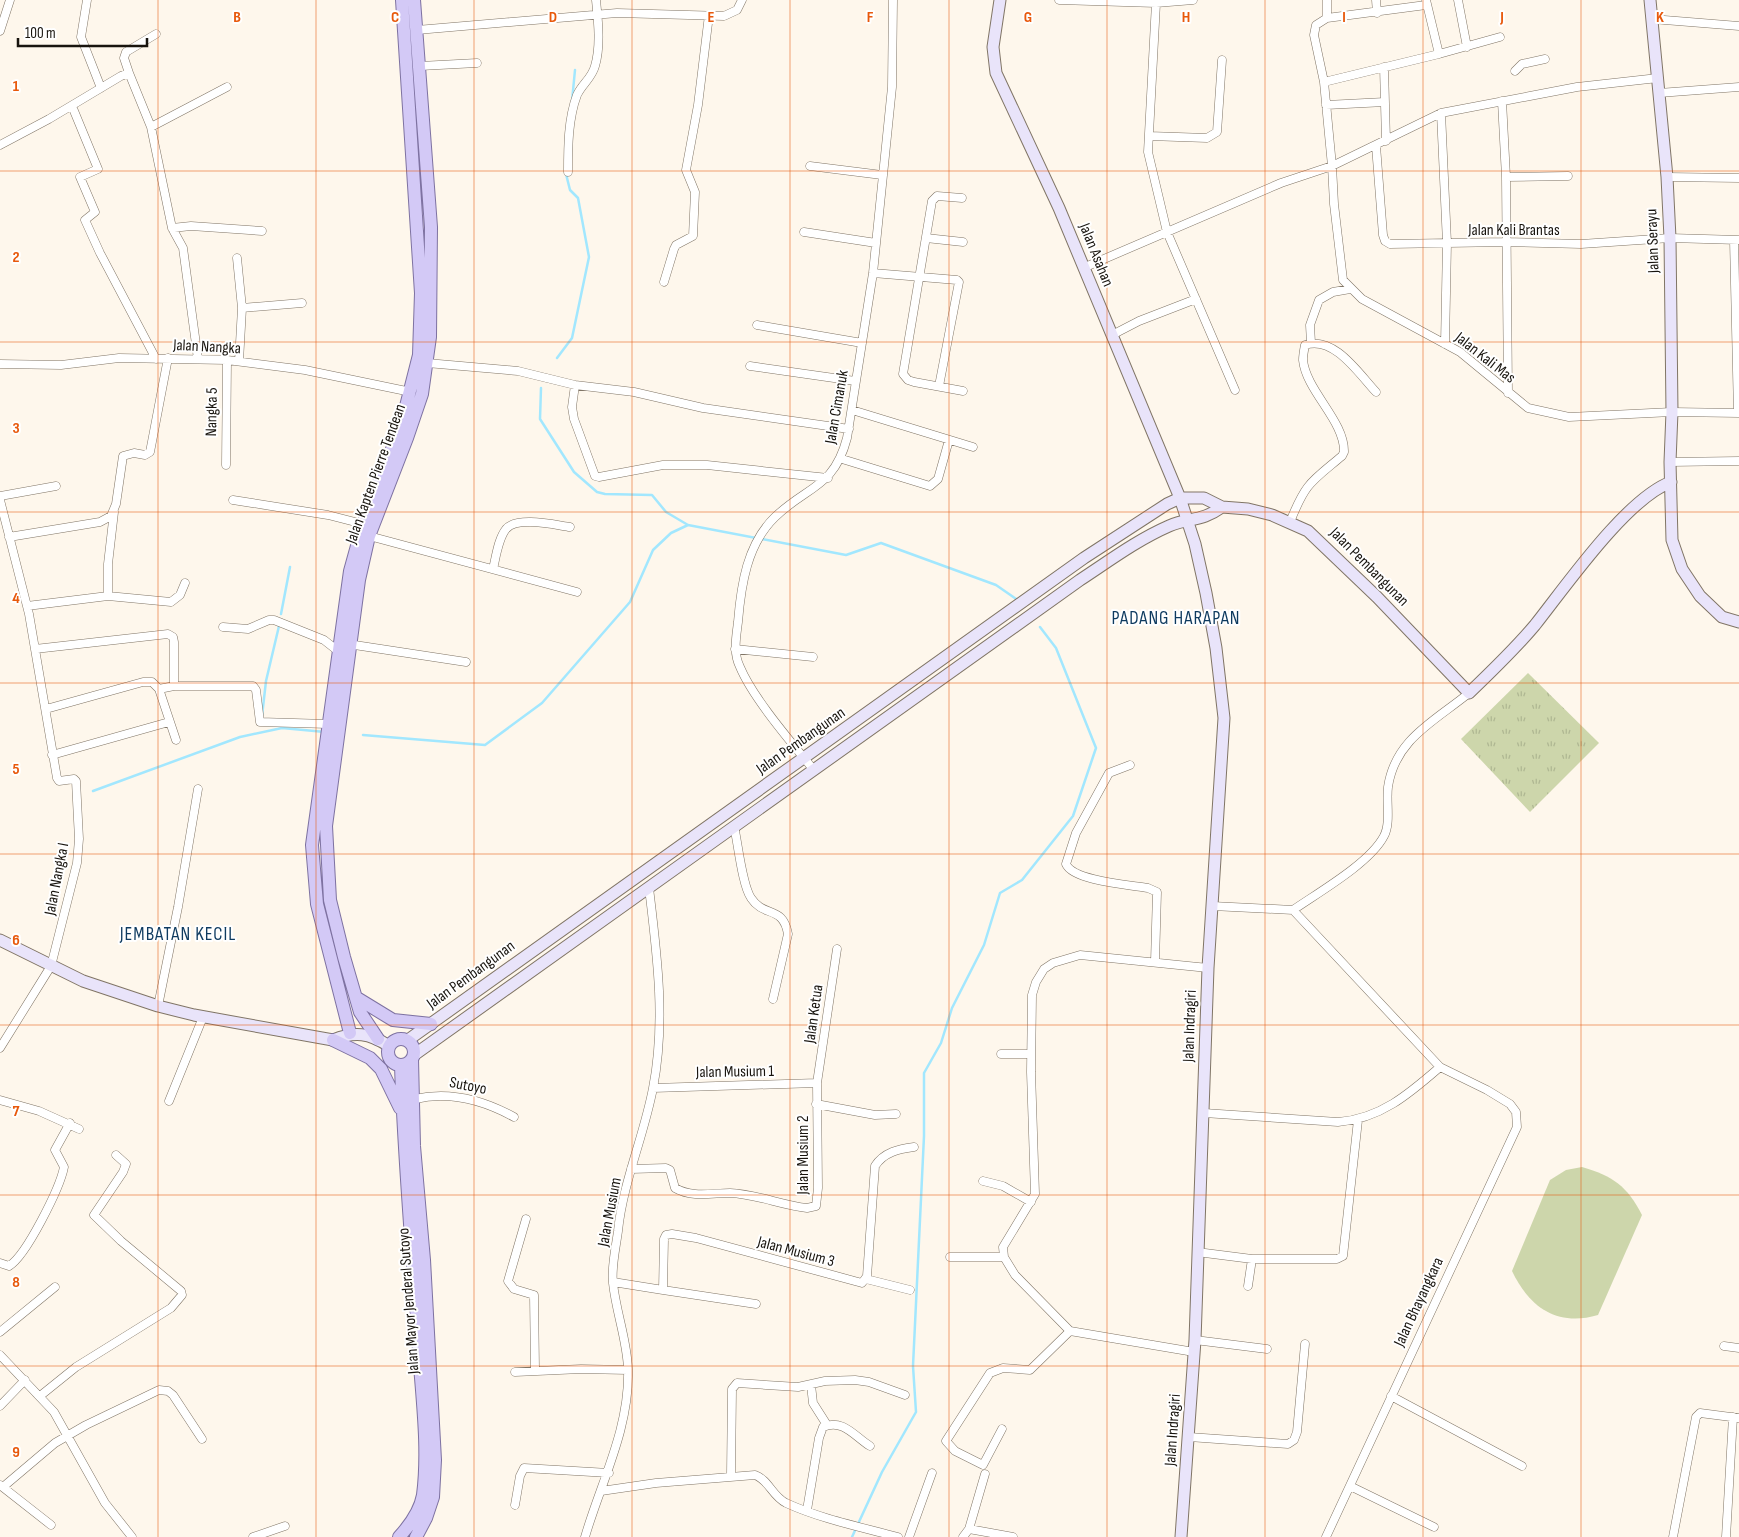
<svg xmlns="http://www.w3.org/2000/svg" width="1739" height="1537" font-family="'Sofia Sans Condensed',sans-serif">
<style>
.grass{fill:url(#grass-tufts)}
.pitch{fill:#cdd6ab}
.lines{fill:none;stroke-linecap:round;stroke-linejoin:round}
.stream{stroke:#a2e7fe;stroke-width:2.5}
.street-casing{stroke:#807566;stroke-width:9}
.secondary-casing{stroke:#807566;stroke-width:13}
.primary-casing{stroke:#7e72a1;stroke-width:14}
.street{stroke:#fff;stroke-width:8}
.secondary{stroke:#e9e4fa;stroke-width:11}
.primary{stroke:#d3c9f6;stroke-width:12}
.grid{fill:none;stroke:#e8590c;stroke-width:1;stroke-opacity:0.55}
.labels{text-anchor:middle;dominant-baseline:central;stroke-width:4;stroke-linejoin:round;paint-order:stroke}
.street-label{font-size:16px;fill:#18140e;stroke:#fff}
.quarter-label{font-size:19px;letter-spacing:1px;fill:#0e3a5f;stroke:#fff}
.grid-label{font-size:16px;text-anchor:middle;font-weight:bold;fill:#e8590c;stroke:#fff;stroke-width:4;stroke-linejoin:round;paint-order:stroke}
</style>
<defs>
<pattern id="grass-tufts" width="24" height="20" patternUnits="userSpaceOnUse" patternTransform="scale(1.25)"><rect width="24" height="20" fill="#cdd6ab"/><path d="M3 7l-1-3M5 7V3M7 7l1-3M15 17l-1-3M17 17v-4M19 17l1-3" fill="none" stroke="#afb792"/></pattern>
</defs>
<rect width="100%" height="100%" fill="#fef7ec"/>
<path class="grass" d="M1528 673 1599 743 1530 812 1461 739Z"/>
<path class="pitch" d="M1582 1167C1613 1176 1627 1186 1642 1215L1598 1315C1557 1327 1529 1307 1512 1271L1550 1180 1566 1170Z"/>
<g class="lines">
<path class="stream" d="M572 101 575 70
M557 358 572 338 589 257 578 198 570 190 566 174
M541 388 540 419 574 472 597 492 605 494 652 495 666 512 688 525
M281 614 290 567
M262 716 266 681 279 626
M363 735 485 745 542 703 630 602 653 550 671 533 688 525 846 555 881 543 996 585 1019 601
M93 791 240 737 282 728 325 732
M852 1537 882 1472 916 1412 913 1366 924 1136V1073L941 1043 952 1008 984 945 1000 893 1022 880 1073 816 1096 748 1056 648 1040 627"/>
<defs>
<path id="street" d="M87 0 81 37 101 88
M1059 0 1156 3 1193 0
M1376 0 1377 13
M1458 0 1467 47
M1156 3 1148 152 1167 232 1235 390
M1327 18 1426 5
M1652 19 1739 26
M417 30 617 13 724 16 737 10 742 0
M0 31 10 0
M1439 54 1500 37
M420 66 477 63
M1384 67 1386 141
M1515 71 1522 64 1545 59
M129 73 124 58 126 52 156 34
M1658 78 1577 87 1441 113 1332 166 1334 204 1343 280 1362 299 1460 352 1528 408 1569 417 1672 412 1739 413
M1324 82 1439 54 1426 0
M1659 93 1739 87
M1502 101 1506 177 1508 393
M1326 105 1385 102
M72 106 98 169 80 177 95 212 85 220 100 253 156 359
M1441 113 1447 243 1445 344
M151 127 227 87
M1149 136 1207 138 1217 132 1222 60
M0 145 49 119 121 76 129 73 151 127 172 228 183 248 198 359
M1376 146 1383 235 1385 241 1390 244 1505 242 1581 244 1670 238 1739 240
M810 166 882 175
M568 172C568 147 568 119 577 95 582 84 592 78 595 66 601 46 598 20 596 0
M1506 177 1568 176
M1667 177 1739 178
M962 198 937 196 932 201 903 374 908 380 914 382 963 391
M172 228 191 226 262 231
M804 232 876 243
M926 238 963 242
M1734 240 1738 413
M237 258 242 308 239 361
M1083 268 1281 183 1332 166 1324 82 1314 35 1316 25 1327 18V0
M873 273 957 280 959 282 939 386
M664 282 674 249 676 245 693 236 695 192 686 170 698 105 709 15
M242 308 302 303
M757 325 862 343
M1112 335 1139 321 1196 299
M1311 343 1310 325 1319 300 1333 292 1350 289
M427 363 518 371 575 385 634 392 703 408 849 429
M0 364 61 365 119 358 227 360 305 370 411 392
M750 366 855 381
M575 385 572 407 574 419 595 476 599 477 663 465H707L828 478
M852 410 973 447
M842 459 930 486 938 479 949 440
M1670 462 1739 461
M226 465 227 360
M0 496 56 486
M0 500 29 614 57 778 59 781 74 779 76 781 79 839 77 863 51 966 0 1048
M233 500 328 515 363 524
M1290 522C1306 482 1311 482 1342 456L1344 452C1345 421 1306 391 1303 360 1303 356 1304 350 1305 345 1334 335 1359 374 1376 392
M369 536 577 592
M9 537 100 522 111 516 116 504 123 456 134 453 145 455 150 452 168 358
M493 569C496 557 498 539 506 529 517 516 555 525 570 527
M108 596V564L114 512
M27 606 108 596 171 602 180 595 185 583
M223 627 248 629 269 620H274L324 640 338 651
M348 644 466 662
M35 649 168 634 173 637 174 642V686
M735 649 813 657
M159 689 174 686H253L256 690 260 722 328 724
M46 709 143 682H152L159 689 176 740
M52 755 169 722
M1130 765 1109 773 1076 833 1066 864C1073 881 1131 885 1148 888L1157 892 1155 962
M813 769C791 742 753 698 740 667 733 653 736 638 738 622 741 585 747 544 775 517 807 486 834 488 847 438L873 273 892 87 893 0
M734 826C738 843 742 885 751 898 764 918 783 905 788 934L773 999
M1212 906 1293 910 1440 1067 1487 1090 1510 1104 1516 1112 1517 1127 1326 1537
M1293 910C1319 892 1370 863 1384 836 1391 823 1386 802 1388 787 1395 739 1435 721 1469 693
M158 1006 178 907 198 789
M1001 1054H1031
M653 1088 817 1083
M415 1099C449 1091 483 1100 514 1117
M0 1100 39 1111 79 1129
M169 1101 203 1017
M816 1104 875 1115 896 1114
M1204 1113 1338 1122C1380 1119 1409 1094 1440 1067
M631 1169 666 1168 670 1170 675 1188C692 1198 712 1193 730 1193 756 1194 781 1205 807 1208L816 1206 818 1188 817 1083 837 949
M983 1181 1003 1186 1031 1202
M526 1219 508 1281 514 1289 534 1295 535 1370
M1197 1252 1252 1259H1337L1343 1256 1358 1120
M950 1257H1004
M0 1263 9 1266C26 1256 60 1188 64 1167L55 1150 70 1123
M866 1279 910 1290
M613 1282 663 1290 664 1239 666 1235 672 1234 696 1238 862 1283 867 1276 875 1166C884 1152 899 1149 914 1147
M1248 1286 1252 1259
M663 1290 756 1304
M0 1332 55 1287
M1195 1340 1267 1349
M1724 1346 1739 1348
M1194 1352 1070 1331 1015 1275 1004 1257 1003 1247 1035 1194 1031 1072 1032 995 1036 982 1044 969 1053 963 1080 955 1208 968
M0 1355 54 1412 105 1503 132 1537
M515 1372 581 1369 628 1370
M811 1385 813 1403 827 1425
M40 1396 76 1367 171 1308 182 1295 181 1291 121 1241 94 1215 123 1172 126 1164 116 1155
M1391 1396 1522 1466
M0 1406 25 1380
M1002 1429 983 1465 955 1451 946 1441 990 1373 1003 1368 1030 1370 1070 1331
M1189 1437 1288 1444 1294 1440 1297 1432 1305 1344
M731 1475 732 1389 737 1383 798 1387 825 1381 855 1380 869 1382 905 1395
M0 1485 51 1525
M1350 1486 1434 1527
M3 1487 55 1443 86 1425 159 1390 168 1391 173 1395 202 1439
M601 1491 656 1483 755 1475C769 1480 772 1496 786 1503 821 1519 861 1527 898 1537
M515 1505 520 1476 524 1468 609 1473
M807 1510 819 1438 823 1427C843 1418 855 1437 870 1446
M969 1529 985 1474
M253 1537 285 1526
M585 1537C601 1482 630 1428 628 1369 627 1340 616 1312 613 1283 611 1267 616 1247 618 1231 623 1182 644 1136 653 1088 666 1022 657 954 649 888
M909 1537 932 1473
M963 1537 969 1529 1013 1537
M1673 1537 1696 1417 1700 1413 1739 1418
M1726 1537 1733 1417"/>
<path id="secondary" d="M1000 0 993 47 996 73 1059 208 1180 498 1195 544 1206 593 1216 648 1224 718 1208 968 1195 1340 1181 1537
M1650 0 1667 177 1670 238 1672 412 1670 462 1672 540 1682 569 1700 596 1722 617 1739 622
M0 940 83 981 158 1006 194 1015 333 1040C355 1031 369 1033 389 1046
M408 1040 1084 558 1167 504 1180 498H1204L1222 507 1248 509 1272 515 1308 531 1377 597 1469 693C1492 671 1515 649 1535 625 1566 586 1626 499 1671 482
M414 1055 1080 580C1109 561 1137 540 1169 526 1190 517 1201 522 1222 507"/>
<path id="primary" d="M357 998 393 1020 431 1024
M350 1033 317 904 312 845 350 571 363 524 401 426 419 355 421 293 402 0
M388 1052a13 13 0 1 1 26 0a13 13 0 1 1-26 0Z
M378 1039 360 1012 344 957 330 900 326 826 359 580 369 536 407 438 422 394 430 337 431 227 414 0
M333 1040 370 1058 381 1069 400 1108
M412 1059 414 1146 424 1260 435 1460 433 1497 426 1518 416 1537
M399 1537C410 1525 420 1512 423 1495 429 1448 422 1398 419 1351 413 1256 404 1161 401 1065"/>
</defs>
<use href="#street" class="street-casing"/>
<use href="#secondary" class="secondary-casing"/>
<use href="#primary" class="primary-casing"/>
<use href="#street" class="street"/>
<use href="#secondary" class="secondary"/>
<use href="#primary" class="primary"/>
</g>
<path class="grid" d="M158 0V1537M316 0V1537M474 0V1537M632 0V1537M790 0V1537M949 0V1537M1107 0V1537M1265 0V1537M1423 0V1537M1581 0V1537M0 171H1739M0 342H1739M0 512H1739M0 683H1739M0 854H1739M0 1025H1739M0 1195H1739M0 1366H1739"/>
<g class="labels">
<g class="street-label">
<text x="1514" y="230">Jalan Kali Brantas</text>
<text transform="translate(1653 241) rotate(-92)">Jalan Serayu</text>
<text transform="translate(1096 255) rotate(68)">Jalan Asahan</text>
<text transform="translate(207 347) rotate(3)">Jalan Nangka</text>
<text transform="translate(1485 358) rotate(38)">Jalan Kali Mas</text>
<text transform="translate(837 407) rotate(-80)">Jalan Cimanuk</text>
<text transform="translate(212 412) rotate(-89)">Nangka 5</text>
<text transform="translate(376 474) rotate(-70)">Jalan Kapten Pierre Tendean</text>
<text transform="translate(1369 567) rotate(45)">Jalan Pembangunan</text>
<text transform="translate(801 741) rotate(-35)">Jalan Pembangunan</text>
<text transform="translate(57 879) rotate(-79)">Jalan Nangka I</text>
<text transform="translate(471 975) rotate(-36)">Jalan Pembangunan</text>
<text transform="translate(814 1014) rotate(-82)">Jalan Ketua</text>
<text transform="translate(1190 1026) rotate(-88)">Jalan Indragiri</text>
<text transform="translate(735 1072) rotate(-1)">Jalan Musium 1</text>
<text transform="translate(468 1086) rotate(11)">Sutoyo</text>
<text transform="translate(803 1155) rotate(-90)">Jalan Musium 2</text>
<text transform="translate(610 1212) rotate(-79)">Jalan Musium</text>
<text transform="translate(796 1252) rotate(15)">Jalan Musium 3</text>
<text transform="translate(409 1301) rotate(-94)">Jalan Mayor Jenderal Sutoyo</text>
<text transform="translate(1419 1302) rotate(-65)">Jalan Bhayangkara</text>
<text transform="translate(1173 1430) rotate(-86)">Jalan Indragiri</text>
</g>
<g class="quarter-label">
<text x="1176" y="618">PADANG HARAPAN</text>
<text x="178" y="934">JEMBATAN KECIL</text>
</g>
</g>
<g class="grid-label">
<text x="237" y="22">B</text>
<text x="395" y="22">C</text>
<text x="553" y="22">D</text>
<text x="711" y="22">E</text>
<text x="870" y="22">F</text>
<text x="1028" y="22">G</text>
<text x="1186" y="22">H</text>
<text x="1344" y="22">I</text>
<text x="1502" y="22">J</text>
<text x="1660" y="22">K</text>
<text x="16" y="91">1</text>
<text x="16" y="262">2</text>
<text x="16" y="433">3</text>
<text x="16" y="603">4</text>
<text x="16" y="774">5</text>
<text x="16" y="945">6</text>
<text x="16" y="1116">7</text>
<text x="16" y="1287">8</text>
<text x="16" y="1457">9</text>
</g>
<path d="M18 38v8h129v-8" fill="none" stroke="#18140e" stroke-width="2.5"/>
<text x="25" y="38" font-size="15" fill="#18140e" stroke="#ffffff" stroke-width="4" paint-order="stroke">100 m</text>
</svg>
